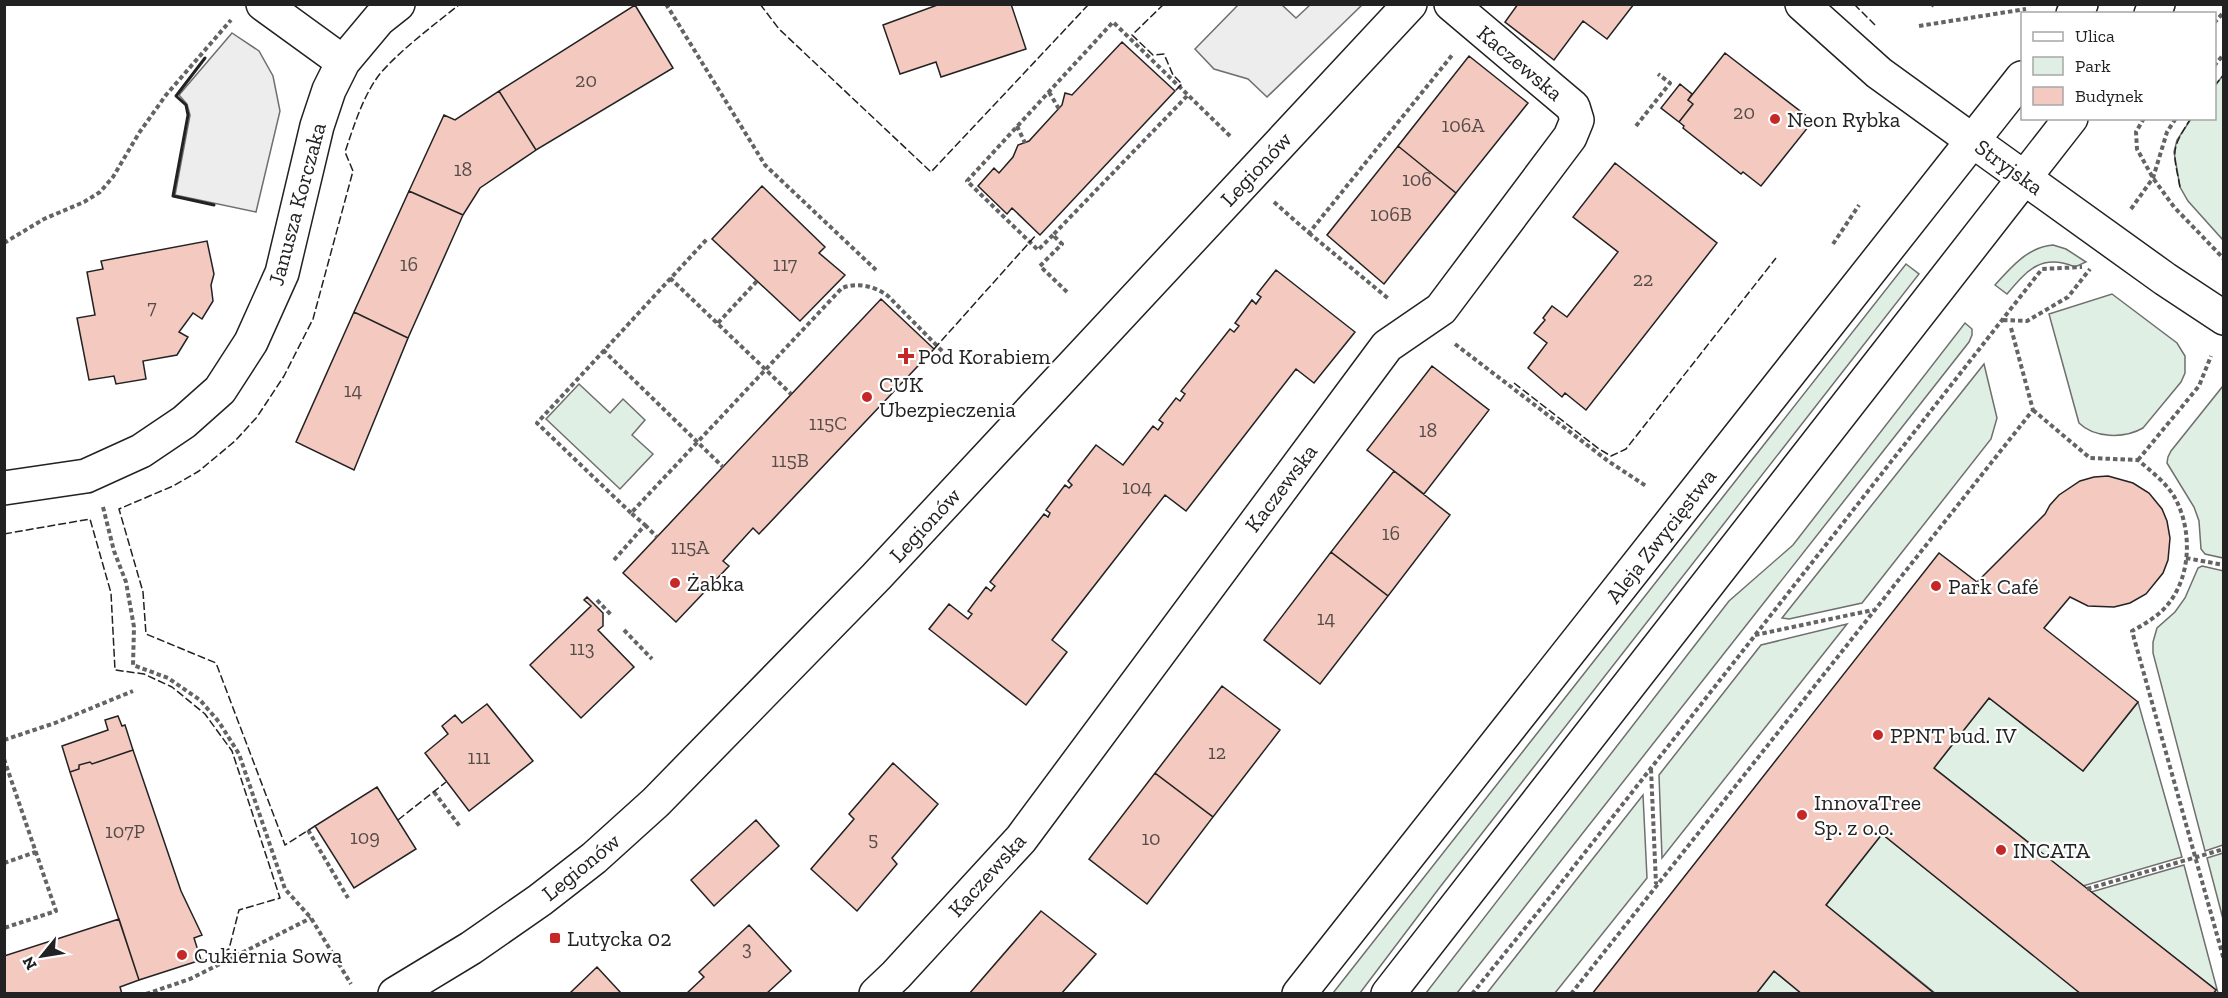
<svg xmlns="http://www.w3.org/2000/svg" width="2228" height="998" font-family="'Zilla Slab',serif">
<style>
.green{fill:#e0efe3;stroke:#6f6f6f;stroke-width:1.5}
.parking{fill:#ededed;stroke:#6f6f6f;stroke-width:1.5}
.building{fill:#f3c9c0;stroke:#222;stroke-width:1.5}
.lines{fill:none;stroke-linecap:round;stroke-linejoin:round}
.minor-casing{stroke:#222;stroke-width:36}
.major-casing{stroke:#222;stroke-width:36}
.path{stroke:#646464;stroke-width:4;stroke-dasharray:4.5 3;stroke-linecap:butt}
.minor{stroke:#fff;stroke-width:33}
.major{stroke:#fff;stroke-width:33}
.fence{stroke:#222;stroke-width:1.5;stroke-dasharray:8 3;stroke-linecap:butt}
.wall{stroke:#222;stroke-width:3}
.poi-dot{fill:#c62828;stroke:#fff;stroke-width:2}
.labels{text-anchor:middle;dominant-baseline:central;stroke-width:4.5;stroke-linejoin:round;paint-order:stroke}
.number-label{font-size:20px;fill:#564c4a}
.street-label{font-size:22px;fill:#222;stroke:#fff}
.poi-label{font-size:22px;fill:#222;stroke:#fff;text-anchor:start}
</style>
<rect width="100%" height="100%" fill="#fff"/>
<path class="green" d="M2223 75V240L2188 201 2180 187 2174 152 2177 140 2191 119 2214 118 2215 86Z
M2053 245 2066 249 2086 262 2075 267C2042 253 2027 270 2007 294L1995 285C2011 267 2028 247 2053 245Z
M1906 264 1919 274 1440 887 1360 993H1333Z
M2112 294 2177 343 2185 356V373L2181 382 2143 428C2124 439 2094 438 2079 423L2049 314Z
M1965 323 1972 329V335L1969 342 1457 993H1426L1729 601 1793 545Z
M1984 364 1997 418 1991 439 1862 603 1789 619 1782 618Z
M579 384 610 413 623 399 645 420 632 435 653 454 620 489 546 419Z
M2223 386V558L2205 554 2201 549 2199 521 2194 507 2167 463 2168 457 2171 451Z
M2202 566 2224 571 2223 845 2205 851 2153 653V642L2157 628 2175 612 2185 598 2198 568Z
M1847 624 1662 858 1659 775 1761 645Z
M1989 698 2083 771 2138 702 2182 857 2083 886 1934 768Z
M1643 795 1647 878 1555 993H1487Z
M1882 834 2081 993H1935L1826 905Z
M2223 853H2224L2223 919 2207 858Z
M2184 865 2218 993H2213L2216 990 2091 892Z
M1774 971 1802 994H1756Z"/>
<path class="parking" d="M1238 5H1282L1296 18 1310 5H1362L1267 97 1248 79 1214 69 1195 49Z
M232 33 259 51 273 76 280 111 256 212 175 195 190 115 187 104 179 95Z"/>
<path class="building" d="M940 4H1011L1026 49 941 77 936 62 900 74 883 25Z
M1518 4H1634L1607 39 1583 21 1554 60 1505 22Z
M635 5 673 68 536 150 499 91Z
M1122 42 1175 91 1040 235 1012 208 1007 214 978 186 994 168 999 173 1013 157 1018 145 1029 141 1062 105 1065 93 1072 95Z
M1725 53 1813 121 1761 186 1743 172 1741 174 1683 128 1684 126 1679 122 1693 104 1688 100Z
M1469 56 1528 103 1456 193 1398 146Z
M1680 84 1692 94 1688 100 1693 104 1679 122 1661 108Z
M499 91 536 150 480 188 463 215 409 191 444 115 455 120Z
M1398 146 1456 193 1384 284 1327 235Z
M1615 163 1717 243 1586 410 1565 393 1562 397 1528 368 1547 343 1534 333 1545 320 1543 318 1552 306 1567 317 1618 252 1573 217Z
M762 186 825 247 819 253 845 275 800 321 712 239Z
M409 191 463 215 408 338 354 312Z
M207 241 214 274 211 285 213 301 202 319 193 313 179 332 188 337 177 355 143 361 146 379 116 384 114 376 89 380 77 318 95 315 87 272 103 269 101 261Z
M1276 270 1355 332 1314 383 1296 369 1186 511 1165 495 1052 640 1067 652 1026 705 929 629 949 604 968 619 972 614 968 611 986 587 991 591 995 586 990 582 1044 514 1048 517 1050 513 1046 510 1065 485 1069 488 1072 485 1068 481 1096 445 1123 465 1153 426 1158 430 1163 423 1159 420 1176 398 1180 401 1185 394 1181 391 1230 329 1234 332 1239 326 1235 323 1252 300 1256 304 1261 297 1257 294Z
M881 299 934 349 759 534 753 528 723 561 729 566 676 622 623 573Z
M354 312 408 338 354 470 296 442Z
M1432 366 1489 410 1424 494 1367 450Z
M1394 471 1450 515 1388 596 1331 552Z
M2108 476 2133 483 2149 493 2162 509 2167 521 2170 538 2168 560 2163 573 2146 594 2130 603 2114 607 2088 606 2070 597 2044 628 2138 702 2083 771 1989 698 1934 768 2216 990 2213 994H2081L1882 834 1826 905 1935 994H1802L1774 971 1756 994H1592L1939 553 1977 582 2045 514 2050 505 2059 495 2080 481 2094 477Z
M1331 552 1388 596 1320 684 1264 640Z
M587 597 603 613V626L598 630 634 667 581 718 530 665 591 606 584 600Z
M1222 686 1280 730 1213 817 1155 773Z
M487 704 533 761 469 811 425 753 448 734 442 726 455 715 462 723Z
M118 716 122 726 125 725 133 750 92 764 90 762 79 765V769L70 772 62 746 108 730 105 720Z
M133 750 181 891 202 935 194 938 201 960 139 980 70 772 79 769V765L90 762 92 764Z
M893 763 938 804 892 858 897 864 857 911 811 869 854 819 849 814Z
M1155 773 1213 817 1147 904 1089 859Z
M377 787 416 849 354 888 315 826Z
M756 820 779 846 714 906 691 880Z
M1041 911 1096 954 1061 994H969Z
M119 919 139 980 120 987 122 994H4V956Z
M749 925 791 971 766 994H686L704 977 699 972Z
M597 967 621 993 569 994Z"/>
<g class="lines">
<defs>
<path id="minor" d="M263 4 343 62
M1802 4 1879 73 1973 141
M4 488 86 476 141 451 184 422 220 390 251 342 282 273 317 126 329 90 343 62 379 19 398 4
M395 994 471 948 540 900 594 858 656 802 876 577 1410 4
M876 994 896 975 1021 839 1387 346 1441 309 1570 137 1577 120 1573 107 1451 4"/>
<path id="major" d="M2073 14 2081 4
M2151 14 2158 4
M1973 141 2165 279 2224 318
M1299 994 2022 78
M1388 994 2071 118"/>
</defs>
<use href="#minor" class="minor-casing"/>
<use href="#major" class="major-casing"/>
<path class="path" d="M666 4 765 165 876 270
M1932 4 1934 6
M2214 23 2224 12
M1919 26 2026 9
M2214 66 2224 54
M1049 92 1059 109
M2144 118 2136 132 2137 149 2153 178 2174 207 2224 259
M1017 126 1025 143
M1636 126 1670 83 1658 74
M1274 202 1309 233 1453 54
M2131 209 2153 178 2167 132 2176 118
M1309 233 1390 300
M1053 235 1038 250 967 181 1113 22 1230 136
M4 243 44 219 84 202 100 192 113 177 139 133 166 95 231 20
M1833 244 1859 205
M670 278 791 394
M1067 292 1040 266 1062 244 1053 235 1188 95
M2003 320 2027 321 2068 297 2090 269
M718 323 757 281
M1455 344 1608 461 1646 486
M603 350 723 467
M2033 410 2090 458 2138 460C2152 472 2168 484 2176 500 2192 531 2191 575 2169 603 2160 615 2145 624 2132 631L2224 960
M2138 460 2199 386 2211 356
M103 507 114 551 126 582 134 627 133 665 168 678 200 700 219 722 239 754 285 889 311 918 351 984
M631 513 537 423 707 239
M645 525 657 537
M2186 558 2224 565
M614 560 645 525 631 513 842 288C857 282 875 286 888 296L949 358
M597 600 612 616
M624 630 652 659
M1755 635 1873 610
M4 740 55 723 133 691
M4 759 56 911 4 928
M1651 769 1656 884
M434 792 461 828
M308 830 348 898
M4 863 36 852
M2087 889 2224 849
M146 994 190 979 311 918
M1472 994 1550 897 2042 269 2082 267
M1571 994 2033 410 2011 328"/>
<use href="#minor" class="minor"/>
<use href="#major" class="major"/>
<path class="fence" d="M760 4 779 29 931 172 1089 4
M1164 4 1132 35 1153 55 1164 54 1173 75 1182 84 1175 91
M1854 4 1875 25
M2214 86 2224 75
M2180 187C2173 150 2170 151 2191 118
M934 349 1036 235
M1514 383 1599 449 1611 456 1626 449 1776 258
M4 534 90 519 111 593 115 670 144 674 172 687 205 714 232 751 280 898 239 910 229 949 202 960
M398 820 446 782
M315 826 285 845 216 663 146 634 143 592 119 509 173 486 199 471 235 441 257 417 284 376 313 319 353 171 345 152C354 126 362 98 379 75 400 50 434 25 460 4"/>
<path class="wall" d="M205 58 176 96 186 105 188 115 173 196 214 205"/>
</g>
<g class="poi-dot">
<circle cx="1775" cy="119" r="6"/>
<path d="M903 347h6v6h6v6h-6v6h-6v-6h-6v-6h6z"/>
<circle cx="867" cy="397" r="6"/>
<circle cx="675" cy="583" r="6"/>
<circle cx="1936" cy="586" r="6"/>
<circle cx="1878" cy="735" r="6"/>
<circle cx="1802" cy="815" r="6"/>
<circle cx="2001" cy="850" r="6"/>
<rect x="549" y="932" width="12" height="12" rx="3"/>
<circle cx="182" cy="955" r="6"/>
</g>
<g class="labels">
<g class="number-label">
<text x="586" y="80">20</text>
<text x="1744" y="112">20</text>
<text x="1463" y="125">106A</text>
<text x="463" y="169">18</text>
<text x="1417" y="179">106</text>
<text x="1391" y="214">106B</text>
<text x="409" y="264">16</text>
<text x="785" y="264">117</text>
<text x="1643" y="279">22</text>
<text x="152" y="307">7</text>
<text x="353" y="390">14</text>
<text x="828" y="423">115C</text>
<text x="1428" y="430">18</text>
<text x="790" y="460">115B</text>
<text x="1137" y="487">104</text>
<text x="1391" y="533">16</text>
<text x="690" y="547">115A</text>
<text x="1326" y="618">14</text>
<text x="582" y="648">113</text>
<text x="1217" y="752">12</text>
<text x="479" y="757">111</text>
<text x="125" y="831">107P</text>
<text x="365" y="837">109</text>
<text x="1151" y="838">10</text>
<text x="873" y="839">5</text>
<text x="747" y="948">3</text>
</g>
<g class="street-label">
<text transform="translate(1520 63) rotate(40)">Kaczewska</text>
<text transform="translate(2009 167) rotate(36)">Stryjska</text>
<text transform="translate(1256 169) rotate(-47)">Legionów</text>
<text transform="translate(297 204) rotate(-75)">Janusza Korczaka</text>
<text transform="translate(1281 488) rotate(-53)">Kaczewska</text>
<text transform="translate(925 525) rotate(-47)">Legionów</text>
<text transform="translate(1661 536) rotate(-52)">Aleja Zwycięstwa</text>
<text transform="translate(581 867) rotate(-39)">Legionów</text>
<text transform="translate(987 875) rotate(-48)">Kaczewska</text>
</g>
<g class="poi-label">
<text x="1787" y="119">Neon Rybka</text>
<text x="918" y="356">Pod Korabiem</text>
<text x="879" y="384">CUK<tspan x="879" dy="25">Ubezpieczenia</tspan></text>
<text x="687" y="583">Żabka</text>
<text x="1948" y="586">Park Café</text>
<text x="1890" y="735">PPNT bud. IV</text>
<text x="1814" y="802">InnovaTree<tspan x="1814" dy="25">Sp. z o.o.</tspan></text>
<text x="2013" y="850">INCATA</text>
<text x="567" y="938">Lutycka 02</text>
<text x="194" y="955">Cukiernia Sowa</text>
</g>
</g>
<rect width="2228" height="998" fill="none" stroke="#222222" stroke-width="12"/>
<rect x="2021" y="12" width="195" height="108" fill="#ffffff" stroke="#a7a7a7" stroke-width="1.5"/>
<rect x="2033" y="32" width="30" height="9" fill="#ffffff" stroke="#a7a7a7" stroke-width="1.5"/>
<text x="2075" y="42" font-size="18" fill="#222222">Ulica</text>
<rect x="2033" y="57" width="30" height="18" fill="#e0efe3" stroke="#a7a7a7" stroke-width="1.5"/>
<text x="2075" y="72" font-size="18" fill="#222222">Park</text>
<rect x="2033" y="87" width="30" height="18" fill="#f3c9c0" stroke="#a7a7a7" stroke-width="1.5"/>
<text x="2075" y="102" font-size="18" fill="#222222">Budynek</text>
<g transform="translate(42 956) rotate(240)" stroke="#ffffff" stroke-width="4.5" paint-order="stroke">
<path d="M0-4.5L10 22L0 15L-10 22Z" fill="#222222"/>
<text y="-9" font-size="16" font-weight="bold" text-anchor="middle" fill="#222222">N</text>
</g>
</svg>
